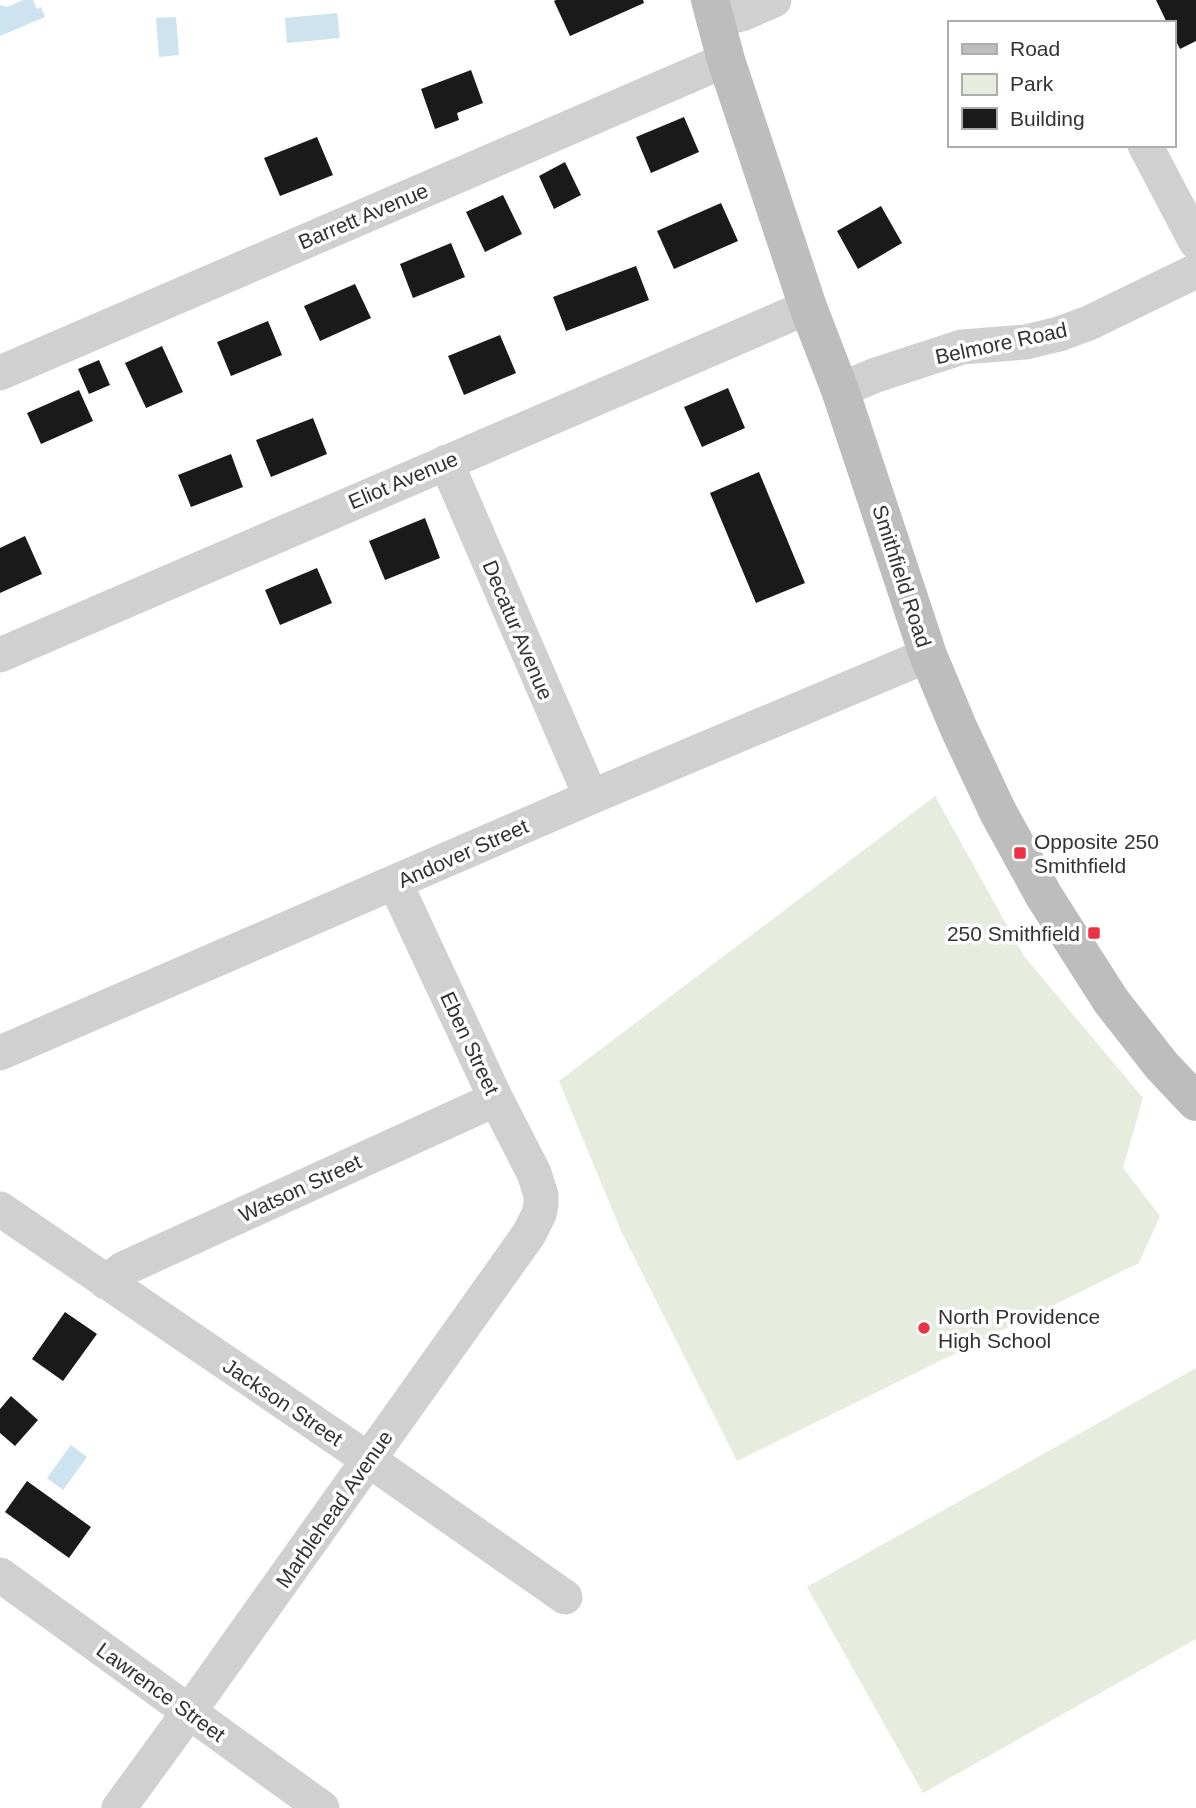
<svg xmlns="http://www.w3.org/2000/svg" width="1196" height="1808" font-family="Arial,sans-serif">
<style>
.green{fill:#e6ecde}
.water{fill:#cde3ef}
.building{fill:#1a1a1a}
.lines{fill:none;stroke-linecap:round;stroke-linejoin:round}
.minor{stroke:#d0d0d0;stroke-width:35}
.secondary{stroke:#bdbdbd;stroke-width:38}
.poi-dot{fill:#ed3144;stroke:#fff;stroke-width:2.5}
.labels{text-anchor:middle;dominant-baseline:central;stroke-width:7;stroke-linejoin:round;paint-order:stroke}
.street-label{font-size:21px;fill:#333;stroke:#fff}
.poi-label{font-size:21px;fill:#333;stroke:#fff;text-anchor:start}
</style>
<rect width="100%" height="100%" fill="#fff"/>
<path class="green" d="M935 796 1024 956 1143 1098 1123 1168 1160 1216 1139 1263 737 1461 621 1231 559 1081Z
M1196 1368V1639L923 1793 807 1587Z"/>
<path class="water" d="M23 0H33L37 9 41 7 45 17 0 36V5L7 7Z
M337 13 340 38 287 43 285 18Z
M176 17 179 55 159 57 156 18Z
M71 1445 87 1457 63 1490 47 1478Z"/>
<path class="building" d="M556 0H643L644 3 570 36 554 1Z
M1156 0H1196V41L1180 49 1173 35V23H1167Z
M471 70 483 103 457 113 459 120 435 129 421 89Z
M684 117 699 152 651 173 636 137Z
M317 137 333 175 280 196 264 158Z
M565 162 581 195 554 209 539 176Z
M503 195 522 234 485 252 466 212Z
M721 203 738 241 674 269 657 231Z
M881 206 902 243 858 269 837 231Z
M451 243 465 277 413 298 400 264Z
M636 266 649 300 566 331 553 297Z
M355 284 371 318 320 341 304 306Z
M268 321 282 355 231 376 217 342Z
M500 335 516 373 464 395 448 356Z
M162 346 183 392 146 408 125 363Z
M99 360 110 385 89 394 78 369Z
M728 388 745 428 702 447 684 407Z
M79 390 93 421 41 444 27 413Z
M313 418 327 454 271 477 256 440Z
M231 454 243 487 191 507 178 475Z
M759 472 805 583 756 603 710 493Z
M425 518 440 558 385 580 369 541Z
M25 536 42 574 0 593V548Z
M317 568 332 603 280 625 265 590Z
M65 1312 97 1334 63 1381 32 1359Z
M11 1396 38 1420 15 1446 0 1433V1409Z
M27 1481 91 1527 69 1558 5 1512Z"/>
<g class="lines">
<path class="minor" d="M716 20 742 14 774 0
M1145 145 1196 242
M0 373 726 60
M840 390 876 375 962 347 1026 342 1059 334 1089 323 1196 271
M446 462 591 797
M0 655 808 307
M0 1053 591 797 928 655
M0 1209 369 1460 565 1597
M106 1282 123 1269 496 1099
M0 1575 322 1808
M119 1808 189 1712 529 1234 539 1214 541 1205V1195L534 1173 496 1099 395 883"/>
<path class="secondary" d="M710 0 726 60 808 307 840 390 928 655 959 729 998 812 1044 896 1111 1001 1162 1066 1196 1102"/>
</g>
<g class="poi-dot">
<rect x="1013" y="846" width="14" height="14" rx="3.5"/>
<rect x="1087" y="926" width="14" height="14" rx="3.5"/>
<circle cx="924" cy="1328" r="7"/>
</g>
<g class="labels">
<g class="street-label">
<text transform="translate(363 216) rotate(-23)">Barrett Avenue</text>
<text transform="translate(1001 343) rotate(-12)">Belmore Road</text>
<text transform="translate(403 480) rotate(-23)">Eliot Avenue</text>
<text transform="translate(902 576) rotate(72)">Smithfield Road</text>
<text transform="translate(518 630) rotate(67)">Decatur Avenue</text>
<text transform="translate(463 853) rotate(-24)">Andover Street</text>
<text transform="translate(470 1043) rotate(65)">Eben Street</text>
<text transform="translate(300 1188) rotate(-25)">Watson Street</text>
<text transform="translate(283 1402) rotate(34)">Jackson Street</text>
<text transform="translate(334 1509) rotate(-55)">Marblehead Avenue</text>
<text transform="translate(161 1692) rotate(36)">Lawrence Street</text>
</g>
<g class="poi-label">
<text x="1034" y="841">Opposite 250<tspan x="1034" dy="24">Smithfield</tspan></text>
<text x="1080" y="933" text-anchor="end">250 Smithfield</text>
<text x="938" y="1316">North Providence<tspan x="938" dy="24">High School</tspan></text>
</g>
</g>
<rect x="948" y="21" width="228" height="126" fill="#ffffff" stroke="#adadad" stroke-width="2"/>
<rect x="962" y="44" width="35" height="10" fill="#bdbdbd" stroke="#adadad" stroke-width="2"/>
<text x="1010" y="56" font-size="21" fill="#333333">Road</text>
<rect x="962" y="74" width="35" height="21" fill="#e6ecde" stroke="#adadad" stroke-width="2"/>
<text x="1010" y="91" font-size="21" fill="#333333">Park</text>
<rect x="962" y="108" width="35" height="21" fill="#1a1a1a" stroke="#adadad" stroke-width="2"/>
<text x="1010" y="126" font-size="21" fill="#333333">Building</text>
</svg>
